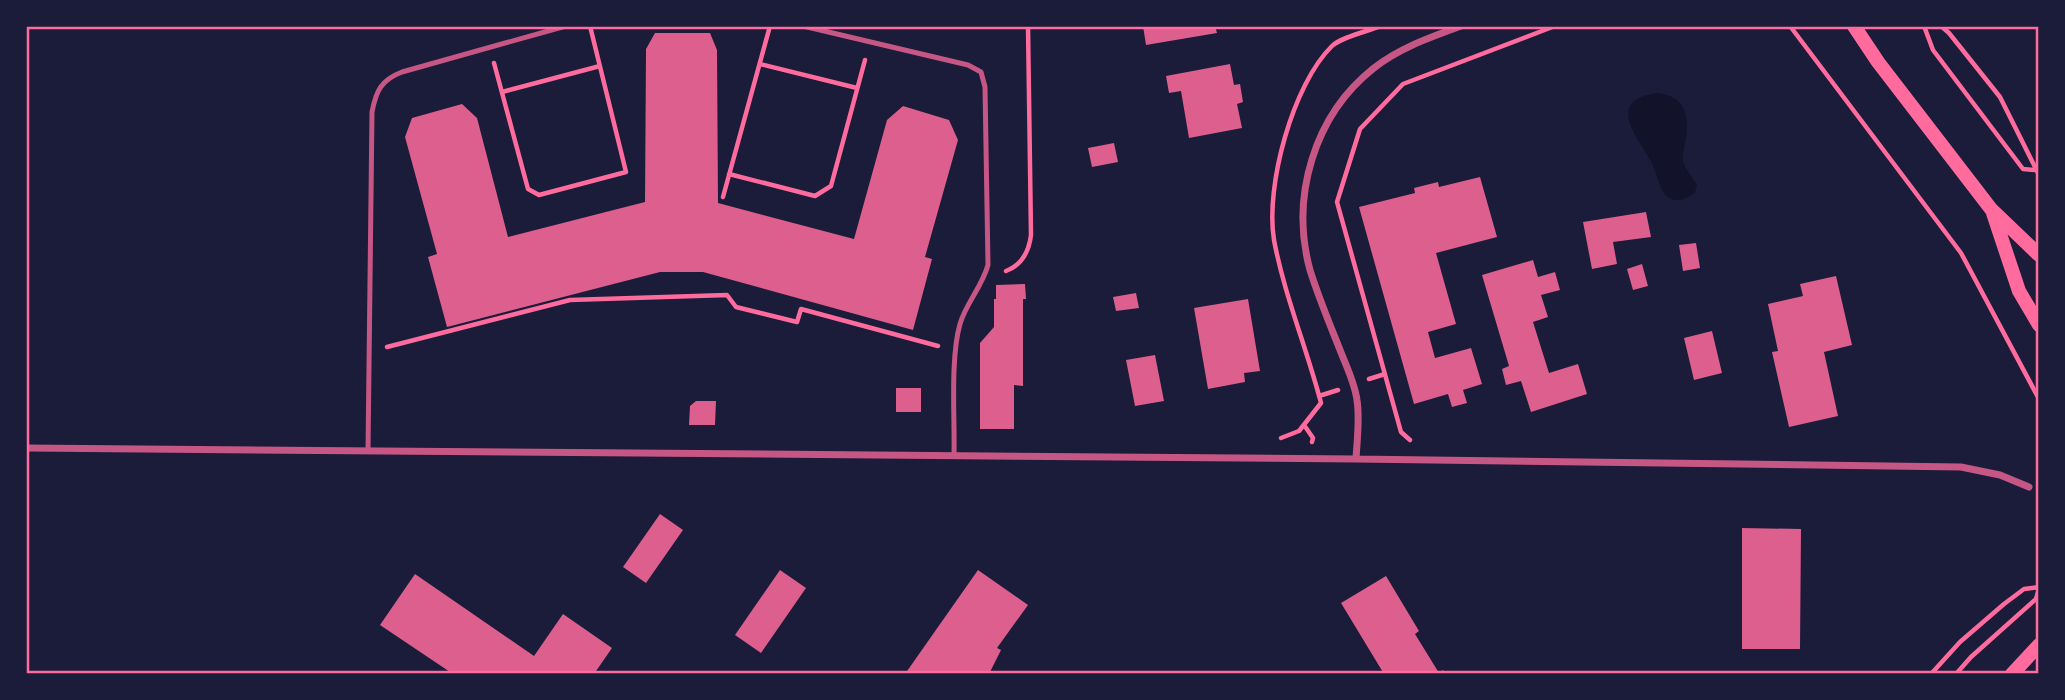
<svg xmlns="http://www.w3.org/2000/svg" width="2065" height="700" font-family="'IBM Plex Sans',sans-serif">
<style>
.water{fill:#12122b}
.building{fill:#dd5f8e}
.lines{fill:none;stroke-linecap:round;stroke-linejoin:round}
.path{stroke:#ff6b9d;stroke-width:4.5}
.service{stroke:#c65784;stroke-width:5}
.minor{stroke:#c65784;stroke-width:7}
.secondary{stroke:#ff6b9d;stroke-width:14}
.neatline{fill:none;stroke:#ff6b9d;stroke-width:2.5}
</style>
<rect width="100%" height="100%" fill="#1b1b3a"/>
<path class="water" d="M1657 93C1687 96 1690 118 1685 144 1684 150 1682 154 1683 161 1685 169 1693 178 1697 185L1695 192C1689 197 1680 203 1671 199 1659 194 1657 172 1651 161 1637 136 1605 100 1657 93Z"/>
<path class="building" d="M1143 26H1215L1217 33 1146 45Z
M655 33H710L717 50 718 203 854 239 887 120 903 106 949 120 958 140 925 257 932 259 913 330 703 272H660L447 327 428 257 437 254 405 137 412 118 462 104 477 118 508 237 645 202 646 49Z
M1230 64 1234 85 1240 84 1243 102 1237 104 1242 128 1189 138 1181 91 1169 93 1166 76Z
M1114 143 1118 162 1092 167 1088 148Z
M1480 177 1497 237 1436 253 1456 324 1428 332 1435 358 1471 348 1482 384 1463 390 1467 403 1452 407 1448 394 1414 404 1359 207 1415 193 1414 188 1438 182 1439 187Z
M1646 212 1651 237 1613 242 1617 264 1592 269 1583 222Z
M1696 243 1700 268 1683 271 1679 245Z
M1533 260 1538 277 1555 272 1560 290 1541 295 1548 317 1533 322 1549 373 1578 364 1587 394 1531 412 1521 381 1506 385 1502 369 1509 366 1482 275Z
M1642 264 1648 286 1633 290 1627 269Z
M1836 276 1852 345 1824 352 1838 416 1789 427 1772 352 1778 351 1768 304 1803 296 1800 284Z
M1025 284 1026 299H1023V386L1014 385V429H980V343L994 327V299H996V285Z
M1136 293 1139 308 1116 311 1113 297Z
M1248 299 1260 371 1244 373 1245 382 1208 389 1194 308Z
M1712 331 1722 373 1694 380 1684 338Z
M1155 355 1164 401 1135 406 1126 360Z
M896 388H921V412H896Z
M696 401H716L715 425H689L690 406Z
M660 514 683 530 646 583 623 567Z
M1742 528 1801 529 1800 649H1742Z
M780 570 806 588 761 653 735 635Z
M978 570 1028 605 997 648 1001 650 989 674H905Z
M415 574 534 656 563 614 612 648 594 674H453L380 625Z
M1386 576 1419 631 1415 634 1439 673 1443 670 1445 674H1384L1341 603Z"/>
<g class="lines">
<path class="path" d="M1790 26 1961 253 2039 399
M1924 26 1933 50 2023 169 2035 170
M1941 26 1949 33 2000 97 2039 175
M494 63 528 189 539 195 626 172 590 26
M760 64 857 88
M502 92 600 66
M729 174 815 196 831 186 865 60
M723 197 770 26
M1006 271C1022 265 1029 251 1031 235L1028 26
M387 347 570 300 727 295 736 307 797 322 801 309 938 346
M1369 379 1385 374
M1319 396 1338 390
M1304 425 1313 438 1312 442
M1281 438 1299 431 1321 403C1307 349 1284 294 1274 240 1265 186 1293 84 1332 46 1341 37 1369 31 1381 26
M1410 440 1401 432 1337 202 1360 129 1403 84 1555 26
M1931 674 1960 642 2004 604 2024 589 2039 587
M1956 674 1971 657 2036 599 2039 589"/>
<path class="service" d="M803 26 968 65 981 72 985 87 988 265C982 287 966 303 960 324 950 359 955 419 954 456
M368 451 372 112C376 91 381 80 402 72L566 26"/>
<path class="minor" d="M26 448 1356 459 1961 467 2000 475 2029 487
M1356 459C1357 440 1360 419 1357 400 1355 385 1348 369 1342 355 1331 327 1319 299 1310 270 1290 197 1314 115 1374 68 1399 48 1431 37 1461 26"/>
<path class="secondary" d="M1854 26 1878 62 1991 209 2039 255
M1993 213 2019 291 2039 325
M2012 674 2039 645"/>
</g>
<rect width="2065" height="700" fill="none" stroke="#1b1b3a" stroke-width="56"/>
<rect x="28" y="28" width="2009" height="644" class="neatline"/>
</svg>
